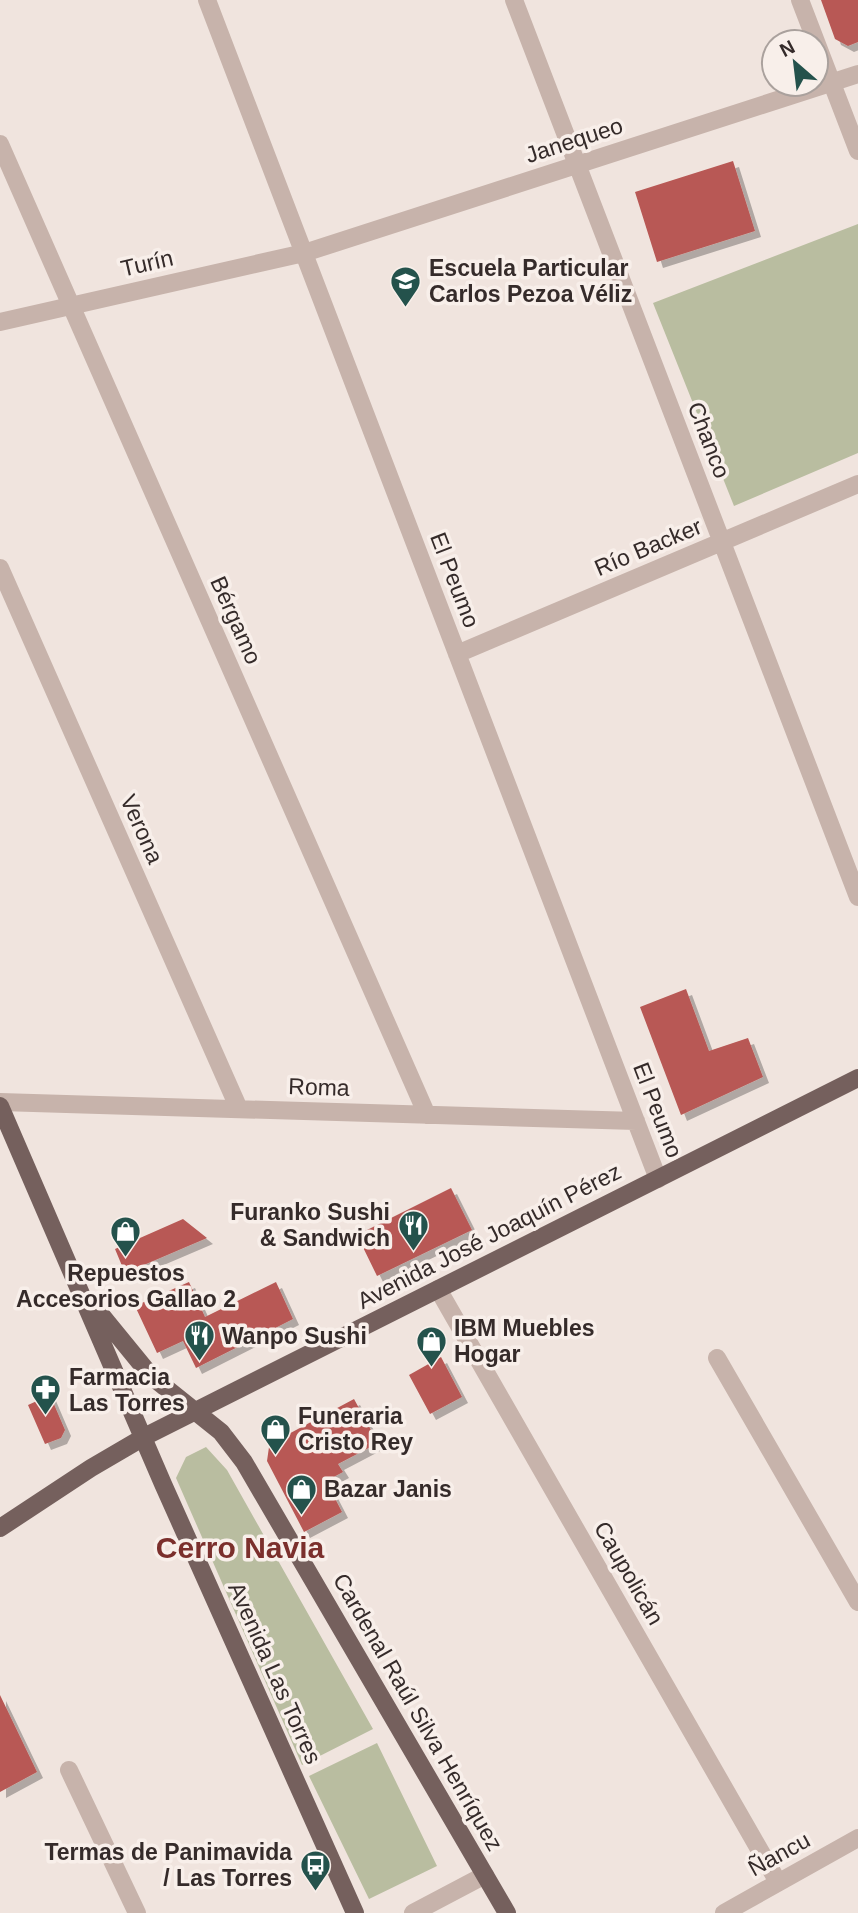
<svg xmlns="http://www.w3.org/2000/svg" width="858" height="1913" font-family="Arial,sans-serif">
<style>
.green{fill:#b9bda0}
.building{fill:#b85854;filter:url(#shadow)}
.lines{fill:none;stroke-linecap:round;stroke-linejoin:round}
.minor{stroke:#c7b3ab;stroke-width:18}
.major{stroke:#75605d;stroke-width:18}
.labels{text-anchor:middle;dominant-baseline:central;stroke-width:7;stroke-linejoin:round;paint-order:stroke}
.street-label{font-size:23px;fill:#352b2a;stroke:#f8efea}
.poi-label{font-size:23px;font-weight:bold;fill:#352b2a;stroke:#f8efea;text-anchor:start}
.district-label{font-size:30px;font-weight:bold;fill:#7b2f2c;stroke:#f8efea}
</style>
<defs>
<filter id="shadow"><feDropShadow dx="6" dy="6" stdDeviation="0" flood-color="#0004"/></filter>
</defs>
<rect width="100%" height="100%" fill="#f0e4de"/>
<path class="green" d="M858 224V453L734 506 653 303Z
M206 1447 227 1470 373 1729 302 1765 176 1478 186 1457Z
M377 1743 437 1866 369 1899 309 1776Z"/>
<path class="building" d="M821 0H858V42L848 46 835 39Z
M733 161 755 231 657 262 635 192Z
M686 989 709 1051 748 1038 763 1077 681 1115 640 1007Z
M451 1188 472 1230 377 1276 357 1235Z
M183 1219 207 1238 125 1273 115 1249Z
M189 1282 205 1317 276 1282 293 1319 196 1368 183 1341 157 1353 135 1306Z
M441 1357 462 1397 430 1414 409 1375Z
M50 1395 65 1430 61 1438 45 1444 28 1405Z
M354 1399 378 1443 338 1464 343 1472 326 1481 342 1512 304 1532 267 1461 269 1447 283 1437Z
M0 1695 37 1772 0 1792Z"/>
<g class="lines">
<path class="minor" d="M207 0 658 1179
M514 0 858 897
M800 0 858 151
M0 144 427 1115
M0 322 304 253 858 74
M0 568 239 1109
M457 654 858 484
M0 1102 636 1121
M438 1289 778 1882
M717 1358 858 1602
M69 1770 137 1913
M413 1913 485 1875
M724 1913 858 1838"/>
<path class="major" d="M0 1106 163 1484 355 1913
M93 1305 151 1376 221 1432 244 1462 507 1913
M0 1528 91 1468 144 1437 858 1078"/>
</g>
<defs>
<symbol id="school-pin" viewBox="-11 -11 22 30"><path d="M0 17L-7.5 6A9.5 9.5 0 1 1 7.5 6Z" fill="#24524c" stroke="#f8efea"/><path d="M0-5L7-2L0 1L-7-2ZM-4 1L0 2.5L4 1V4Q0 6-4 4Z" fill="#fff"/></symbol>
<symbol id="restaurant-pin" viewBox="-11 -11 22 30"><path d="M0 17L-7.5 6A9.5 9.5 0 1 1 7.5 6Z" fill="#24524c" stroke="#f8efea"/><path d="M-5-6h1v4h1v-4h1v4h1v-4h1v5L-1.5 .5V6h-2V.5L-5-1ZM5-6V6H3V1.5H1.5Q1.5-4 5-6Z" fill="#fff"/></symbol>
<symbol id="shop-pin" viewBox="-11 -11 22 30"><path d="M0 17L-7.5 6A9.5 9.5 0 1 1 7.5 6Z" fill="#24524c" stroke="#f8efea"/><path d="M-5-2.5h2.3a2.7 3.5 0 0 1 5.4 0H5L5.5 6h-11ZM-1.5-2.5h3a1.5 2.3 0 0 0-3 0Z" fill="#fff"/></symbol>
<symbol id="pharmacy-pin" viewBox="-11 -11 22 30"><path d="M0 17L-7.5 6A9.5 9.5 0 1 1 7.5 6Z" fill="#24524c" stroke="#f8efea"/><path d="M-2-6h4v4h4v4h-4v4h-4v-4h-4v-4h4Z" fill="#fff"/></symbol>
<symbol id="bus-pin" viewBox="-11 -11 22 30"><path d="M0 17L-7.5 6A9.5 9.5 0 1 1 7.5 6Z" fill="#24524c" stroke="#f8efea"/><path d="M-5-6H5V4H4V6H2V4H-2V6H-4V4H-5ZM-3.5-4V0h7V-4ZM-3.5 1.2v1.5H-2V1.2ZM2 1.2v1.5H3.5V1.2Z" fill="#fff"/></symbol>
</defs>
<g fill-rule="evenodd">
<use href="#school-pin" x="388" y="264" width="35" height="47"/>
<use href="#restaurant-pin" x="396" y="1208" width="35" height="47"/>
<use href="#shop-pin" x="108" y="1214" width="35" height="47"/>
<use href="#restaurant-pin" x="182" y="1318" width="35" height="47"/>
<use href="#shop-pin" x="414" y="1324" width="35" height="47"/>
<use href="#pharmacy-pin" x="28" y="1372" width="35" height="47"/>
<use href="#shop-pin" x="258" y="1412" width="35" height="47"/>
<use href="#shop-pin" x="284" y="1472" width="35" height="47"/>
<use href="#bus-pin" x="298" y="1848" width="35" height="47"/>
</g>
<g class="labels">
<g class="street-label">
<text transform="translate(574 140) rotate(-18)">Janequeo</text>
<text transform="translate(147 263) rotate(-13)">Turín</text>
<text transform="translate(709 440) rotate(69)">Chanco</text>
<text transform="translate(648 547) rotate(-23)">Río Backer</text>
<text transform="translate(455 580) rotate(69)">El Peumo</text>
<text transform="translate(236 620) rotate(66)">Bérgamo</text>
<text transform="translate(142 829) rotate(66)">Verona</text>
<text transform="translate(319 1087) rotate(2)">Roma</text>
<text transform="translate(658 1110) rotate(69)">El Peumo</text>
<text transform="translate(489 1236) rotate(-27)">Avenida José Joaquín Pérez</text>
<text transform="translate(629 1573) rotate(60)">Caupolicán</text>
<text transform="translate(275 1673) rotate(66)">Avenida Las Torres</text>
<text transform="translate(418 1712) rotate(60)">Cardenal Raúl Silva Henríquez</text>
<text transform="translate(779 1854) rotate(-29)">Ñancu</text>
</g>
<g class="poi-label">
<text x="429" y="268">Escuela Particular<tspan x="429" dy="26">Carlos Pezoa Véliz</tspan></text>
<text x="390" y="1212" text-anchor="end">Furanko Sushi<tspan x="390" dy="26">&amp; Sandwich</tspan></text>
<text x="126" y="1273" text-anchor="middle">Repuestos<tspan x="126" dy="26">Accesorios Gallao 2</tspan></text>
<text x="454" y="1328">IBM Muebles<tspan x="454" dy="26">Hogar</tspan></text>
<text x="222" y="1336">Wanpo Sushi</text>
<text x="69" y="1377">Farmacia<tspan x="69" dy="26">Las Torres</tspan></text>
<text x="298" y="1416">Funeraria<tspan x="298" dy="26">Cristo Rey</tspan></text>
<text x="324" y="1489">Bazar Janis</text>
<text x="292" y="1852" text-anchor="end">Termas de Panimavida<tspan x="292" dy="26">/ Las Torres</tspan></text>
</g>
<g class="district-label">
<text x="240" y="1547">Cerro Navia</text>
</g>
</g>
<g transform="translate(795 63) rotate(332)"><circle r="33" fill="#f8efea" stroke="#aaa19d" stroke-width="2"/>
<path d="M0-5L12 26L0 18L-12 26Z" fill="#24524c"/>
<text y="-10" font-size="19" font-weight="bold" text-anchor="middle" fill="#352b2a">N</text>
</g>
</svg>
